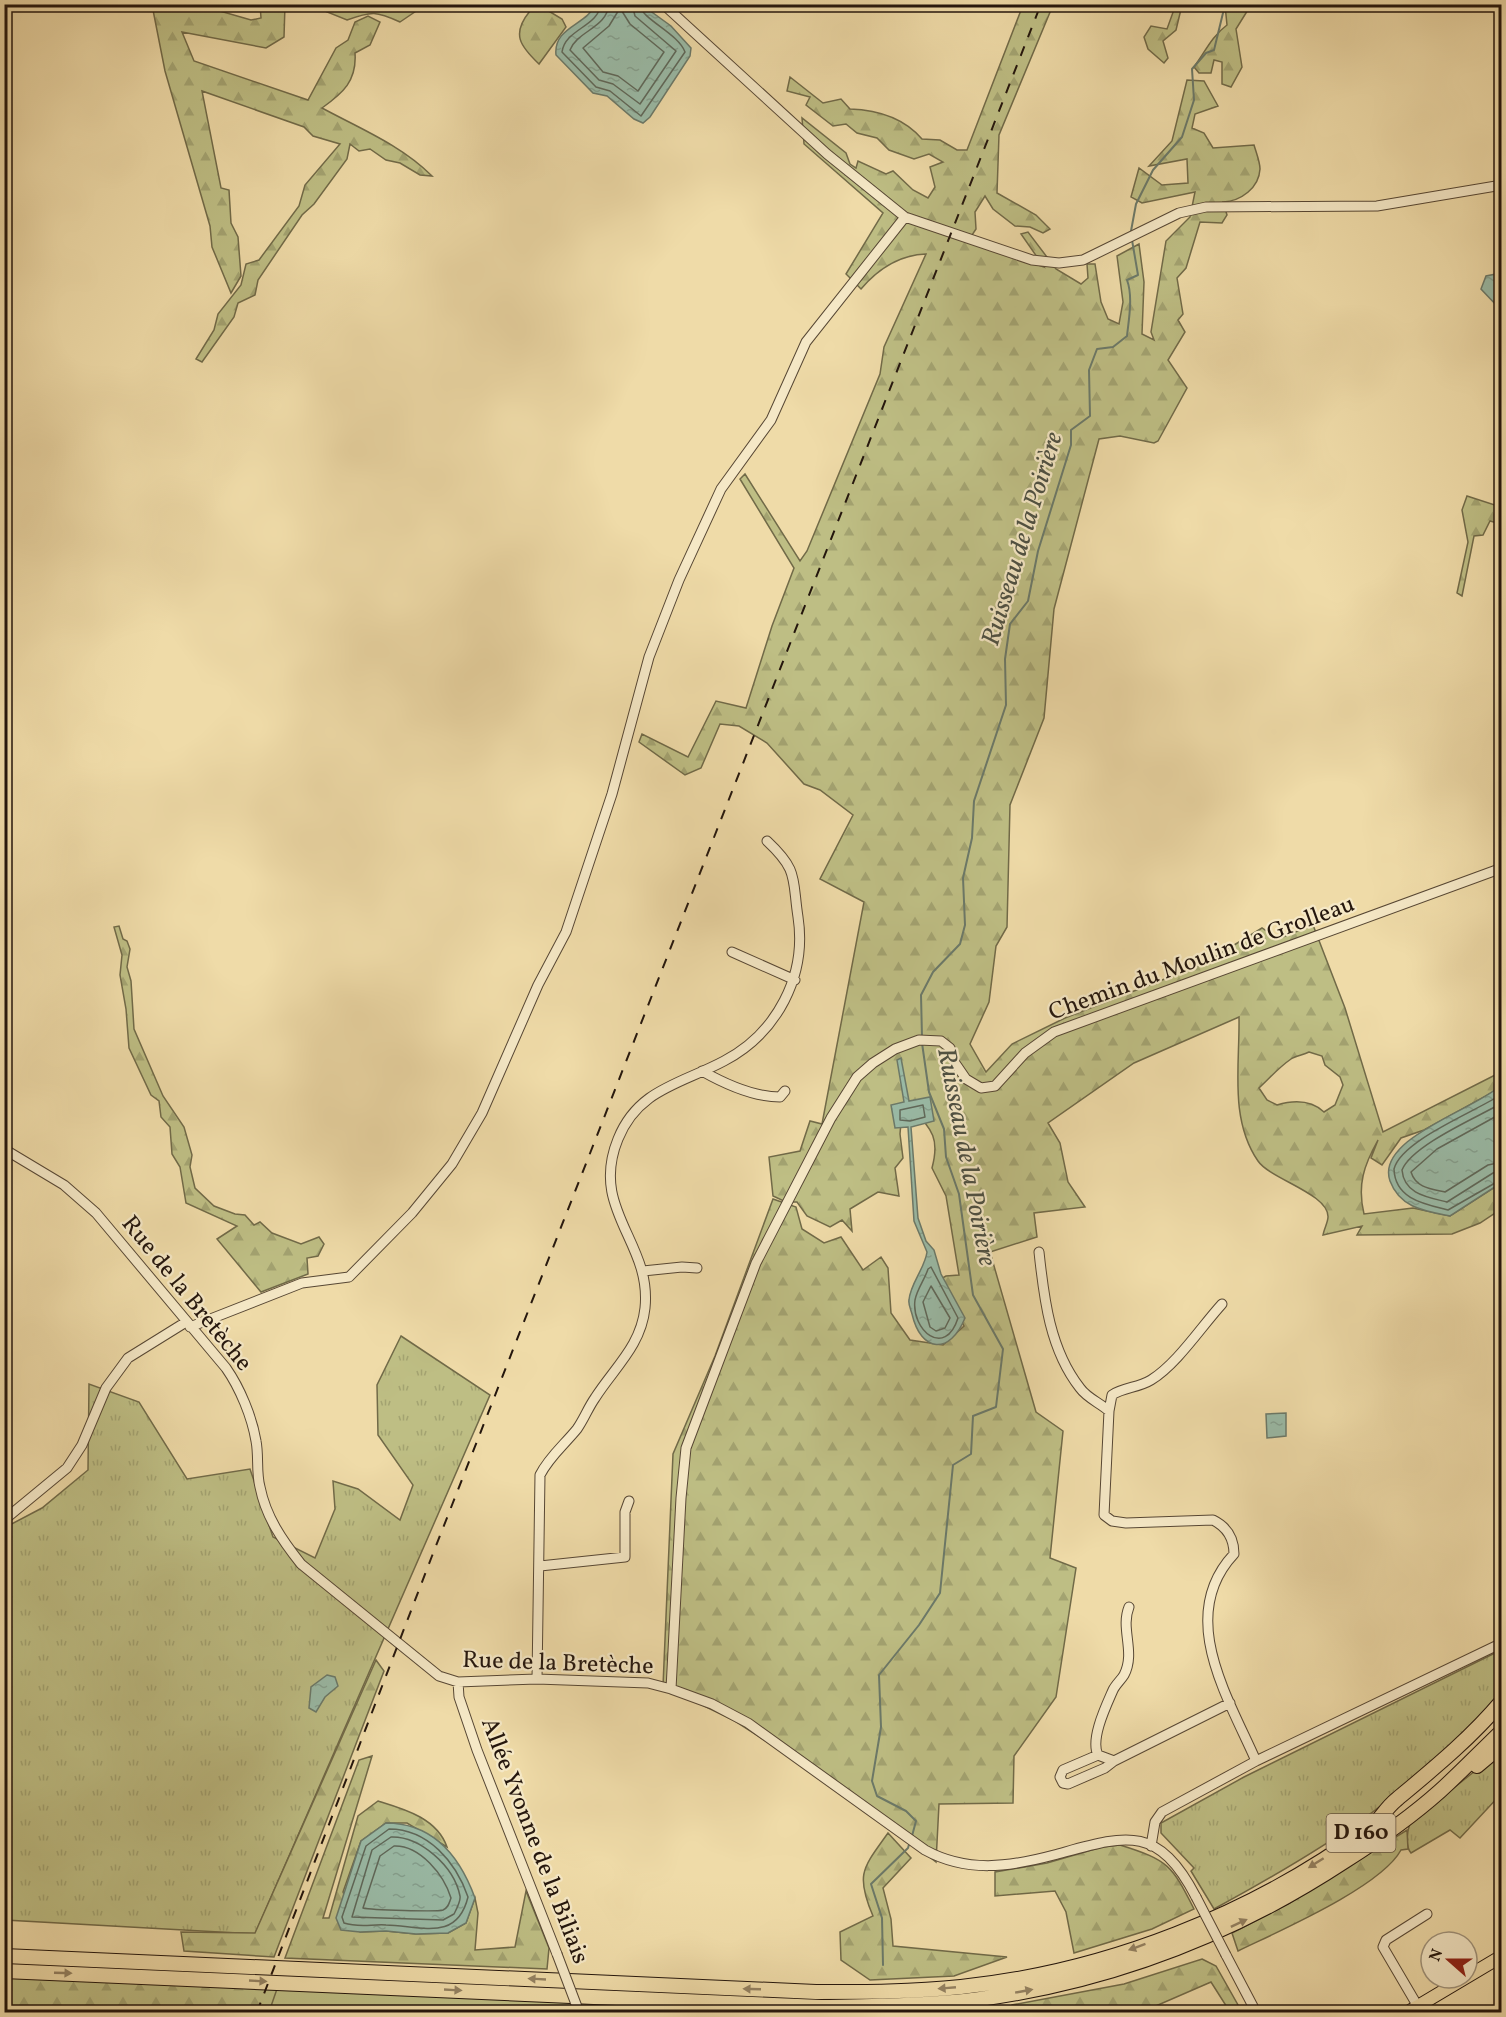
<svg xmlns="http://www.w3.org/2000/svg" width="1506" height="2017" font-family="Vollkorn,serif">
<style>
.grass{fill:url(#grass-tufts);stroke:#716a48;stroke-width:1.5}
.forest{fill:url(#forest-firs);stroke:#716a48;stroke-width:1.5;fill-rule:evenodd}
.park{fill:#bebe84;stroke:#716a48;stroke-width:1.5}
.water{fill:url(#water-ripples);stroke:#6b7969;stroke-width:1.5}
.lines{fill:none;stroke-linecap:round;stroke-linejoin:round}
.shore{stroke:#5f685a;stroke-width:1.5}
.stream{stroke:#6b7969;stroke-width:2}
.minor-casing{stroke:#574734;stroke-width:11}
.major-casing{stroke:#24160d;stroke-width:14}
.highway-casing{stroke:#24160d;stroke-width:16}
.minor{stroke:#f5e8c6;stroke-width:9}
.major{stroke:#efdba8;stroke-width:12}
.highway{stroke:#efdba8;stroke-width:14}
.rail{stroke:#24160d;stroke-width:2;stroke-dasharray:10 10;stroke-linecap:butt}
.minor-bridge-casing{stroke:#574734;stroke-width:11;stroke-linecap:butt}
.minor-bridge{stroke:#f5e8c6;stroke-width:9}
.oneway{fill:#948262}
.labels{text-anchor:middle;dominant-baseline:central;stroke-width:4.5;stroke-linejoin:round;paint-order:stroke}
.shield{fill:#f5e8c6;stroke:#635544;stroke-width:1.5}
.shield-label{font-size:22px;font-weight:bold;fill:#24160d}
.street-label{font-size:24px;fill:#24160d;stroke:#f5e8c6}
.water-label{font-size:26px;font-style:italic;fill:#4d5043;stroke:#f5e8c6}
</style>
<defs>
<pattern id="grass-tufts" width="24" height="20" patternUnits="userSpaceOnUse" patternTransform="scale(1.5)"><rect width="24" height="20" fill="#bebe84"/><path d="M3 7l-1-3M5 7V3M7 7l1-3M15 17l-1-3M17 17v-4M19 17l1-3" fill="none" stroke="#a3a371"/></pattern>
<pattern id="forest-firs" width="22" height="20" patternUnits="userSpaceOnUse" patternTransform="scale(1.5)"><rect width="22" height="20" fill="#bebe84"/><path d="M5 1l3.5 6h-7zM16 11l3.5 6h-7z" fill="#a3a371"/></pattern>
<pattern id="water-ripples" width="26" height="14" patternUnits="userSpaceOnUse" patternTransform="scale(1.5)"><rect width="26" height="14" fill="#9abba7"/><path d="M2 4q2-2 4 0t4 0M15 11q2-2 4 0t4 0" fill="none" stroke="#85a08f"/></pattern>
</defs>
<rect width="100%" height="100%" fill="#efdba8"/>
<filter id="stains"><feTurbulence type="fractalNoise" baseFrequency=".00333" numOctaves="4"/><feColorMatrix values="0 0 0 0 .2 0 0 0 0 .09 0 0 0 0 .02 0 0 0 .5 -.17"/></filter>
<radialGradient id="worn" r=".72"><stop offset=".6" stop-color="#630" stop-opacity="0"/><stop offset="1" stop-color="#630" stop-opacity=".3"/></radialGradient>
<path class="grass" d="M401 1336 490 1395 255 1934 5 1920 4 1528 42 1508 88 1470 89 1384 139 1402 187 1479 250 1469 273 1537 315 1558 335 1509 333 1481 358 1489 400 1520 413 1485 378 1435 377 1385Z
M1501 1650V1691C1427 1787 1319 1852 1214 1909L1191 1871 1194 1868 1161 1833V1823L1244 1777Z
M1501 1750V1794L1460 1838 1450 1830 1411 1853C1405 1846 1407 1832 1410 1823Z"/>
<path class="forest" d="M1176 4 1182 5 1176 30 1163 41 1168 58 1164 63 1148 49 1144 37 1151 26 1167 29Z
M152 5H199L251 20 261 18 260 5H285L284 37 266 48 182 32 194 61 308 100 336 48 348 40 355 22 368 16 380 22 370 45 355 53C357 81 343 93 322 108 359 128 401 145 432 176L420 175 400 163 386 160 370 149 359 151 350 144 347 159 314 204 302 215 258 280 255 295 238 303 234 317 202 362 196 359 214 330 218 314 241 285 246 264 259 260 299 206 305 185 340 144 313 136 304 127 202 91 221 188 229 190 231 223 238 237 241 276 231 293 212 247 210 226 165 71Z
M295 5H425L400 22C376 11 372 11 347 20L315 7Z
M1023 5H1053L999 135 997 193 1036 215 1050 229 1043 233 1030 227 1015 226 993 209 985 196 975 212 976 229 968 241 1044 267 1021 234 1028 232 1056 269 1081 284 1088 278 1087 264H1095L1101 302 1108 319 1119 324 1123 302 1117 256 1139 244 1144 282 1142 334 1154 340 1151 332 1166 241 1190 217 1195 192 1142 203 1131 197 1139 168 1162 185 1188 183 1187 159 1149 166 1172 141 1187 80 1204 81 1218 106 1195 114 1192 128 1204 133 1213 148 1254 145C1256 152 1260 162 1260 169 1259 188 1241 201 1223 202L1227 215 1222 223 1200 222 1186 268 1177 278 1183 314 1178 320 1185 332 1168 360 1187 388 1158 441 1154 443 1120 436 1099 439 1054 609 1044 718 1010 805 1007 927 996 946 989 1002 970 1044 986 1072 1012 1044 1065 1018 1203 964 1262 928 1278 939 1313 925 1345 1008 1383 1132 1501 1072V1085L1497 1090 1424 1130 1401 1138 1382 1165 1371 1158 1378 1140C1364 1165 1357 1185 1364 1214L1413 1208 1450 1216 1501 1183V1209L1480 1223 1452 1234 1357 1235 1362 1226 1323 1235C1324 1229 1328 1222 1328 1217 1329 1194 1270 1179 1258 1161 1229 1119 1240 1064 1239 1017L1134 1063 1048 1123 1060 1143 1068 1182 1085 1207 1034 1213 1037 1237 990 1252 1036 1412 1063 1431 1050 1558 1076 1568 1056 1697 1014 1756 1013 1803 939 1804 936 1862 864 1805 735 1721 663 1686 673 1454 715 1356 773 1199 796 1207 802 1229 824 1243 841 1237 863 1270 881 1257 888 1268 891 1313 910 1340 943 1345 964 1326 948 1294 937 1281 946 1276 959 1275 946 1196 932 1168C940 1138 932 1130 912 1108L902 1110 900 1134 903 1158 895 1168 899 1196 878 1192 850 1209 852 1231 842 1220 830 1227 807 1216 797 1202H786L773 1196 769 1157 800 1151 810 1121 822 1124 864 902 820 879 853 815 820 790 804 784 767 743 739 726 720 724 701 768 685 775 639 742 642 734 688 757 716 701 746 708 772 626 794 568 740 479 745 474 800 561 807 551 880 374 884 347 926 254C899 255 878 269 861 289L846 274 883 213 804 144 802 118 846 153 850 164 856 168 858 161 886 174 893 171 913 190 928 198 935 187 930 167 943 162 929 154 914 159 889 150 877 138 857 133 846 124 833 126 806 105 810 97 787 91 790 77 823 103 841 99 850 109C878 110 904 118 922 139L940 140 957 150H967ZM1309 1052 1322 1056 1325 1065 1340 1077 1343 1085 1335 1105 1324 1112C1311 1100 1294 1100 1277 1105L1267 1100 1259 1088C1271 1077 1278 1068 1291 1059 1295 1056 1303 1055 1309 1052Z
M1225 5H1251L1236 29 1242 67 1231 87 1222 84V62L1214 60 1211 73H1199L1194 67C1205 52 1212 36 1227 25Z
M547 10 562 19 566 27 539 64C520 46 511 34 530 11Z
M1467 496 1501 507V524L1490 521 1483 535 1474 536 1462 596 1457 593 1468 542 1462 510Z
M119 926 123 939 127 941 130 949 127 967 131 981 134 1029 163 1096 184 1127 192 1155 190 1167 195 1188 214 1206 235 1214 245 1215 254 1225 260 1222 272 1233 301 1244 319 1237 324 1244 318 1256 307 1258 308 1274 261 1292 217 1239 237 1226 186 1203 180 1167 172 1154 170 1127 161 1117 159 1101 151 1095 129 1048 126 1009 120 975 122 955 114 927Z
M376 1660 384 1671 274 1957 184 1951 181 1932 255 1933Z
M372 1756 323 1918H329L358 1816 378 1801C404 1809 437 1818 447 1847L407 1823H386L361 1841 343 1892 360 1932 386 1931 416 1934 448 1933 466 1923 475 1898 478 1913 475 1950 515 1947 526 1891 549 1948 547 1969 285 1958 359 1760Z
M1407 1830 1408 1849 1401 1850C1381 1887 1279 1931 1238 1951L1232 1933 1288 1904Z
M888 1833 911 1858 883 1888 891 1919 893 1946 1007 1957 954 1976 870 1980 841 1960 840 1932 873 1916C855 1874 863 1868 888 1833Z
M1120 1845C1168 1860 1172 1865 1194 1909L1152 1929 1074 1953 1066 1912 1055 1891 995 1896V1872L1047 1863 1102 1847Z
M1202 1959 1216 1966 1242 2012H1230L1211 1982 1142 2012H1010L1012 2005 1124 1984Z
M5 1978 278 1986 568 2012H5Z
M991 2002 999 2010 997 2012H899Z"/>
<path class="park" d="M278 1986 748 2012H269Z"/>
<path class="water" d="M595 5H642L671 26 691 48 690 56 650 117 643 123 634 119 607 96 593 93 556 55C553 27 587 25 595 5Z
M1501 273H1502L1501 318 1499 308 1481 289 1486 276Z
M901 1058 909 1101 930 1097 934 1121 911 1127 918 1218 926 1241 934 1250 941 1274 965 1318C950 1355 921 1353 912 1314 911 1310 908 1304 909 1300 910 1284 925 1268 927 1252L914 1221 908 1127 895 1128 891 1105 904 1102 897 1060Z
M1501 1085V1183L1450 1216C1425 1211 1400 1208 1390 1181 1375 1138 1477 1109 1501 1085Z
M1286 1413V1436L1267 1438 1266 1414Z
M327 1675 335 1677 338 1686 325 1697 316 1712 309 1708 311 1687Z
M386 1823C433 1823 460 1857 475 1898L466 1923 448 1933 416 1934 386 1931 360 1932 341 1930 336 1918 361 1841Z"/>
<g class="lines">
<path class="shore" d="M601 4C598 27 565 29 562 52L596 87 610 91 641 116 685 52C678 33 641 19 639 4
M609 4C607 28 577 31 570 50L599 80 613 84 640 104 676 51 635 16 632 4
M620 8 630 24 664 52 638 91 618 76 603 72 583 48 609 26Z
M1502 1094C1477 1111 1401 1140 1394 1169 1395 1199 1424 1204 1448 1210L1502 1179
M1502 1103C1478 1117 1412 1145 1402 1170 1404 1194 1427 1197 1447 1202L1493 1173 1502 1171
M923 1105 925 1117 910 1121 900 1120V1110Z
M1502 1113 1437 1149 1411 1172C1416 1188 1431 1189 1445 1192L1488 1165 1502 1162
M931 1267 958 1318C945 1359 911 1330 915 1300 917 1289 925 1279 928 1269Z
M931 1286 950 1318 945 1328 936 1331 930 1327 923 1302Z
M389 1829C428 1829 456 1862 468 1897 457 1942 421 1926 386 1925 372 1924 359 1928 344 1923L342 1917 366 1846Z
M391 1837C420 1836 454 1866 460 1896 461 1901 457 1908 454 1914L443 1920 352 1917 372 1850Z
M394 1846C420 1845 444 1875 451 1898 449 1903 449 1907 443 1910 438 1912 371 1910 363 1908L380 1856Z"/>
<path class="stream" d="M1131 231 1136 204 1153 170 1182 137 1194 100 1192 69 1206 53 1214 50 1223 13 1229 4
M922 1037 921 995 933 972 960 944 965 925 963 878 972 838 974 801 1006 705 1005 659 1010 624 1028 601 1038 551 1071 445V430L1090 416 1089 370 1097 349 1113 347 1127 336C1129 318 1133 296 1127 280L1138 275 1132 240
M912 1836 916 1821 906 1811 877 1796 872 1781 881 1727 879 1675 919 1625 940 1593 953 1465 971 1454 973 1416 996 1407 1003 1349 973 1295 959 1194 946 1157 944 1129 929 1092 922 1043
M883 1965 882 1918 871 1884 908 1848 910 1841"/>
<defs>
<path id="minor" d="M663 4 827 154 905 217 1032 260 1059 263 1083 260 1179 213 1206 207 1377 206 1502 185
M732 952 795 980
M702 1071C725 1084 754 1097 780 1097L785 1091
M4 1149 64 1185 96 1213 226 1368C240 1388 252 1417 256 1441 259 1456 256 1472 260 1487 266 1517 282 1540 301 1564L439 1676 458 1682 537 1679 648 1683 671 1689 712 1704 748 1723 925 1850C967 1873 1009 1867 1054 1855 1124 1836 1157 1822 1196 1897
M1039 1252C1044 1299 1050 1350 1080 1388 1087 1398 1100 1403 1109 1411
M643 1271 682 1267 697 1268
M190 1327 302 1283 349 1277 412 1213 452 1164 482 1113 538 985 566 932 612 794 649 657 679 580 721 489 771 420 806 342 905 217
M4 1520 67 1468 82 1445 106 1388 128 1358 186 1322
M540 1566 625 1557V1512L629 1501
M1129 1607C1120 1629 1136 1652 1124 1675 1121 1680 1116 1684 1113 1690 1106 1706 1090 1739 1098 1755L1114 1761 1230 1703
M537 1679 540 1475C549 1457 564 1445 577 1429 584 1419 588 1408 595 1398 614 1368 641 1346 645 1308 652 1242 589 1210 618 1139 638 1089 681 1084 724 1061 777 1033 807 976 798 917 792 878 799 871 767 841
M458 1682 459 1697 477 1750 557 1954
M671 1689 681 1498 686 1448 756 1263 831 1118 857 1077 873 1063 895 1049 919 1040 941 1041 950 1048 955 1063 966 1079 981 1088 995 1086 1025 1053 1054 1032 1502 868
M1098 1755 1063 1770 1060 1777 1063 1783 1068 1784 1105 1768 1114 1761
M1256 1761 1502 1643
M1151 1846 1155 1822 1162 1812 1256 1761C1228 1697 1176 1616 1234 1554 1234 1538 1227 1527 1213 1520L1126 1523 1112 1521 1104 1515 1109 1411 1112 1395C1124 1387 1138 1388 1151 1380 1177 1364 1201 1327 1222 1304
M1226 1955 1256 2012
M1420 2010 1383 1947 1386 1940 1427 1914"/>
<path id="major" d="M1408 2012 1502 1956"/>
<path id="highway" d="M1477 1766 1502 1745
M4 1956 816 1992C864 1992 912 1992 961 1987 1106 1972 1254 1914 1371 1827 1380 1820 1386 1808 1396 1800 1433 1769 1470 1739 1502 1701
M4 1971 821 2007C874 2006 927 2006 980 1999 1112 1981 1234 1934 1345 1861 1378 1840 1411 1817 1440 1791 1461 1772 1481 1751 1502 1731"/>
</defs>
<use href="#minor" class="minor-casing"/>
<use href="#major" class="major-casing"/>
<use href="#highway" class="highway-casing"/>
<use href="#minor" class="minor"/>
<use href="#major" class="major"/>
<use href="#highway" class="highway"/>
<path class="rail" d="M257 2012 432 1556 1041 4"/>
<defs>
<path id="minor-bridge" d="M1196 1897 1226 1955
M557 1954 579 2012"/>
</defs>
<use href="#minor-bridge" class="minor-bridge-casing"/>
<use href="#minor-bridge" class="minor-bridge"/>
</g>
<defs><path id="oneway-solid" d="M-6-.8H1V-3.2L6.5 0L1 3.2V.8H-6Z" transform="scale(1.5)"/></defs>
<g class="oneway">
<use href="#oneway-solid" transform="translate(1316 1863) rotate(148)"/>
<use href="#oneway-solid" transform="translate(1239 1923) rotate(-25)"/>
<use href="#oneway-solid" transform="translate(1137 1947) rotate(160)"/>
<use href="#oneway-solid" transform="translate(63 1973) rotate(2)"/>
<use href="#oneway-solid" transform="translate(537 1979) rotate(-177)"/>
<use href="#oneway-solid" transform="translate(258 1981) rotate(3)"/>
<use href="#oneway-solid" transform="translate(947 1988) rotate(175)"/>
<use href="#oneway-solid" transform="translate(752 1989) rotate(-178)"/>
<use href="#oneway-solid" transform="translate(453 1990) rotate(3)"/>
<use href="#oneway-solid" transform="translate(1024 1991) rotate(-10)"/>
</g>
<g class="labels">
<rect class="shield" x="1326.5" y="1814" width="69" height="38" rx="4.5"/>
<g class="shield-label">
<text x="1361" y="1833">D 160</text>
</g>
<g class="street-label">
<text transform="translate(1202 959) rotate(-20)">Chemin du Moulin de Grolleau</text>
<text transform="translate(186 1294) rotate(51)">Rue de la Bretèche</text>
<text transform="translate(558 1664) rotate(2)">Rue de la Bretèche</text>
<text transform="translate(534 1841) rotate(69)">Allée Yvonne de la Biliais</text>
</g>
<g class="water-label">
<text transform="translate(1023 539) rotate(-73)">Ruisseau de la Poirière</text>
<text transform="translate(966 1157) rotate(79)">Ruisseau de la Poirière</text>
</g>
</g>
<rect width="1506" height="2017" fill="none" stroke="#efdba8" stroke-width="24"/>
<rect x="6" y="6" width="1494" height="2005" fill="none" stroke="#24160d" stroke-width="3"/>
<rect x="12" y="12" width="1482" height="1993" fill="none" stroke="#24160d" stroke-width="1.5"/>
<g transform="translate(1449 1960) rotate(291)"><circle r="28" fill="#f5e8c6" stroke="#a1947c" stroke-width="1.5"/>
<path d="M0-4.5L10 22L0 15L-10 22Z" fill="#8f2418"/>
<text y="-9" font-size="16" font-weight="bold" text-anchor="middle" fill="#24160d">N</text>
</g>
<rect width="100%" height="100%" filter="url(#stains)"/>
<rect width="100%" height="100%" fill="url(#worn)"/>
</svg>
